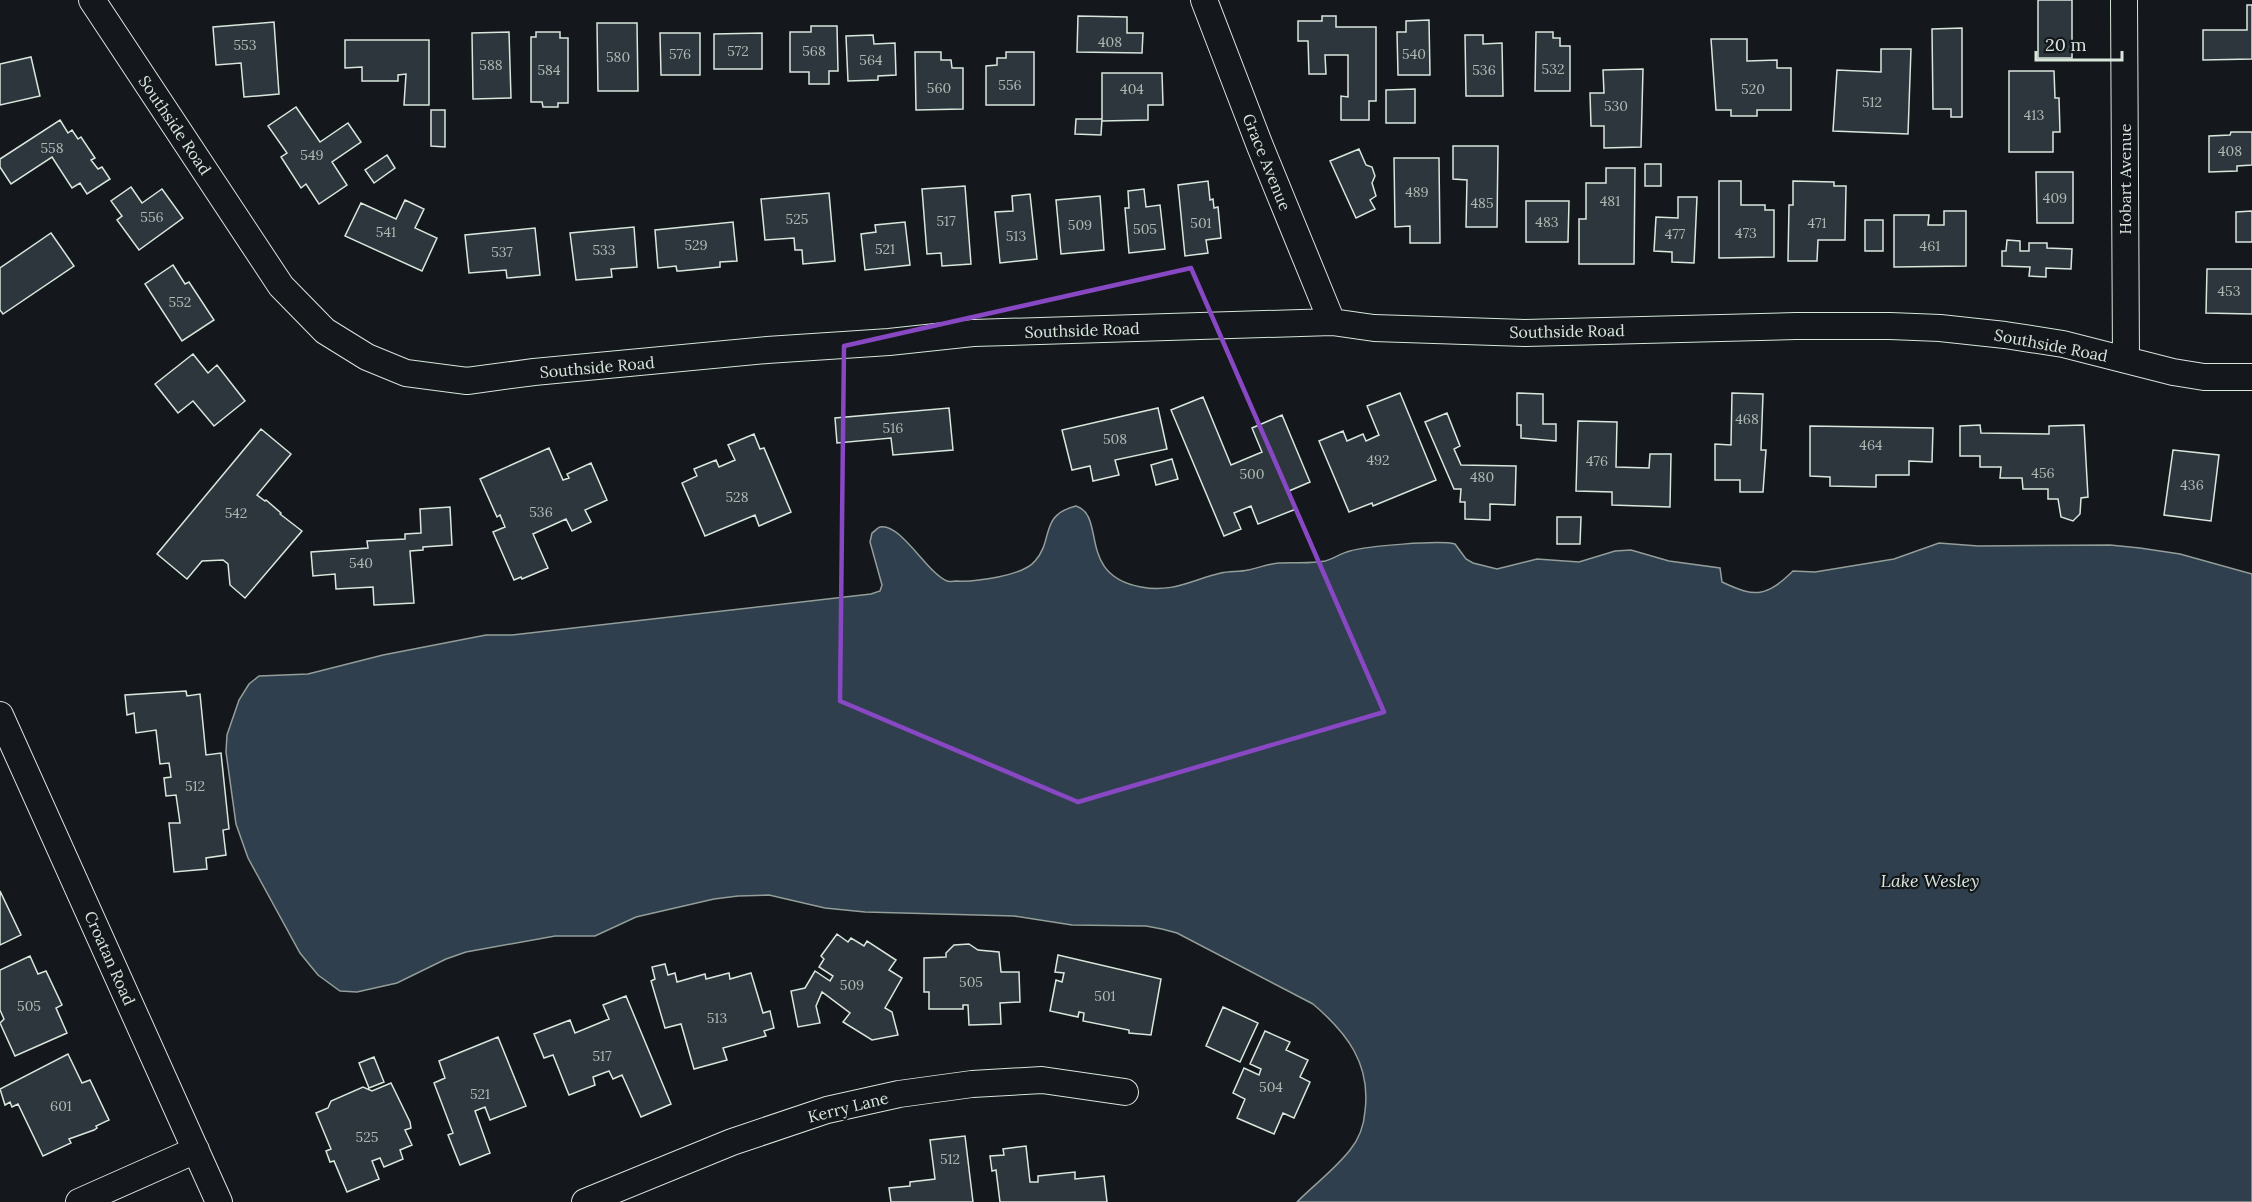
<svg xmlns="http://www.w3.org/2000/svg" width="2252" height="1202" font-family="Lora,serif">
<style>
.water{fill:#2f3f4d;stroke:#939e99;stroke-width:1.5}
.building{fill:#2c363c;stroke:#d8e6dc;stroke-width:1.5}
.lines{fill:none;stroke-linecap:round;stroke-linejoin:round}
.street-casing{stroke:#d8e6dc;stroke-width:28}
.street{stroke:#14181c;stroke-width:26}
.marked{fill:none;stroke:#8948c3;stroke-width:4.5;stroke-linejoin:round}
.labels{text-anchor:middle;dominant-baseline:central;stroke-width:4.5;stroke-linejoin:round;paint-order:stroke}
.number-label{font-size:14px;fill:#adbab4}
.street-label{font-size:16px;fill:#d8e6dc;stroke:#14181c}
.water-label{font-size:18px;font-style:italic;fill:#d8e6dc;stroke:#14181c}
</style>
<rect width="100%" height="100%" fill="#14181c"/>
<path class="water" d="M1076 506C1107 516 1076 575 1141 587 1173 593 1191 580 1221 573 1229 571 1239 572 1248 570 1258 568 1268 564 1279 563 1294 562 1310 564 1325 561 1333 559 1341 553 1350 551 1367 546 1439 540 1455 544L1466 559 1473 563 1497 569 1537 559 1579 562 1615 551 1631 550 1669 561 1720 568 1722 582C1756 598 1766 597 1793 571L1815 572 1894 559 1939 543 1978 546 2110 545 2140 548 2180 554 2252 574V1202H1297C1314 1185 1335 1169 1350 1150 1359 1139 1364 1125 1365 1111 1371 1064 1347 1033 1313 1004L1177 933 1162 929 1146 926 1072 925 1014 916 865 912 825 908 769 895 738 896 714 899 636 917 595 936H555L466 952 446 959 397 983 357 992 340 991 318 975 300 953 248 858 236 824 226 752 227 735 239 700 249 684 259 676 308 674 383 655 486 635H512L871 594 880 591 882 585 870 542 872 533C875 531 877 528 880 527 900 522 928 574 947 581 950 582 953 581 956 581 975 582 1023 576 1035 561 1054 540 1039 515 1076 506Z"/>
<path class="building" d="M2038 0H2072V58H2038Z
M2247 5H2252V59L2203 60V30H2247Z
M1078 16 1127 17V33H1143L1142 53 1077 52Z
M1322 16H1336V27H1376V101H1369V120H1341V96L1348 97V55H1325L1326 74H1309L1308 41H1298V21H1322Z
M1429 20 1430 75H1398L1397 32H1406V21Z
M274 22 279 94 244 97 241 63 216 65 213 27Z
M597 23H637L638 91H598Z
M811 26H837L838 71H829V84H809V72H790V32H811Z
M1962 28V117H1951V109H1933L1932 29Z
M509 32 511 98 473 99 472 33Z
M536 32H560V38H568V103H558V107H543L542 102H531V37H536Z
M1536 32H1553V38H1560V46H1570V91H1535Z
M660 33H700V75H661Z
M762 33V69H714V34Z
M873 35 874 44 895 43 896 75 878 76V80L848 81 846 36Z
M1465 35H1483V44L1502 43 1503 96H1466Z
M1711 39H1747V61L1777 60V68H1791V110H1757V116H1731V110H1716Z
M345 40H429V105H404L406 74 398 75V81H362V67L345 68Z
M1881 49H1911L1908 134 1833 131 1837 70 1881 72Z
M915 52H941V60H951L952 68H963V109L916 110Z
M1006 52H1034V105H986V66L997 65V58H1006Z
M31 57 40 96 0 105V64Z
M1643 69 1641 147 1604 148V126H1591L1590 93H1604L1603 70Z
M2009 71H2054L2055 98H2059L2060 132H2053V152H2009Z
M1102 73H1162L1163 105H1148V120L1102 121Z
M1415 89V123H1386V90Z
M296 107 320 142 348 123 361 142 332 162 347 185 319 204 306 184 301 188 281 157 287 153 268 126Z
M431 110H445V147L431 146Z
M1076 119H1102L1101 135 1075 134Z
M60 120 68 133 72 130 78 139 81 137 95 158 91 160 98 169 102 167 110 179 87 194 80 183 72 188 52 157 11 184 0 167V159Z
M2231 132H2252V165L2237 166V171L2209 172V136L2230 135Z
M1453 146H1498L1497 227H1466L1467 180 1453 179Z
M1359 149 1366 165 1372 167 1375 176 1372 183 1376 196 1370 200 1375 209 1356 218 1330 161Z
M387 155 395 168 374 183 365 170Z
M1394 158H1439L1440 243H1410V226L1395 227Z
M1645 164H1661V186H1645Z
M1606 168H1635L1634 264H1579V219H1586V183H1606Z
M2036 172H2073V223H2037Z
M1208 181 1210 200 1213 199 1214 208 1218 207 1221 238 1206 240 1208 253 1185 256 1178 185Z
M1719 181H1741V205H1765V210H1774V257L1719 258Z
M1793 181 1834 182V186H1846L1845 240H1818L1817 261H1788L1789 205H1793Z
M965 186 971 264 942 266 941 253 927 254 922 189Z
M131 187 142 203 162 189 183 218 139 250 117 220 122 216 111 201Z
M1144 189 1146 207 1160 205 1165 249 1129 253 1125 208H1129L1128 191Z
M829 193 835 261 803 264 802 250H795L794 238 765 240 761 199Z
M1030 194 1037 259 1000 263 995 212 1013 211 1012 196Z
M1100 196 1104 250 1061 254 1056 200Z
M1678 197H1697L1694 263 1672 262V252L1654 251 1656 217 1678 218Z
M405 200 424 209 415 228 437 238 422 271 345 236 361 203 396 219Z
M1526 201H1569L1568 242H1526Z
M1944 211H1966V266L1894 267V215H1929L1928 225H1944Z
M2252 211V242H2236V212Z
M1865 220H1883V251H1865Z
M733 222 737 261 720 262V267L680 271H677L676 266 658 268 655 230Z
M905 222 910 265 865 270 861 234 876 232 875 225Z
M634 227 637 267 611 269 612 277 576 280 570 233Z
M535 228 540 275 507 278 506 270 469 273 465 235Z
M51 233 74 266 3 314 0 310V268Z
M2007 240 2020 241V251H2029V243H2047V248L2072 249 2071 269 2046 268V277L2029 276 2030 267 2002 266V251H2006Z
M173 265 185 284 189 282 214 320 182 341 145 284Z
M2207 269H2252V314L2206 313Z
M193 354 208 373 217 365 245 401 214 426 193 401 178 413 155 384Z
M1400 393 1436 480 1373 506 1372 503 1349 512 1319 441 1343 431 1347 441 1363 434 1366 441 1379 435 1367 406Z
M1517 393 1543 394V424H1556V441L1521 438V425H1517Z
M1732 393 1763 394 1761 450H1766L1763 492H1740V480H1715V444L1731 445Z
M1203 397 1231 465 1262 452 1252 428 1282 415 1310 482 1289 491 1296 509 1258 524 1251 506 1234 513 1241 529 1224 536 1171 410Z
M949 408 953 450 893 455 891 438 837 443 835 418Z
M1158 408 1167 449 1115 460 1119 475 1093 481 1090 466 1072 470 1062 430Z
M1447 413 1460 446 1454 449 1461 465 1516 466 1515 505 1490 504V520L1465 519V502H1460L1461 489H1454L1425 422Z
M1578 421 1617 422 1616 467 1649 468 1650 454H1671L1670 507 1612 505V492L1576 491Z
M1980 425 1981 433 2049 434V426L2084 425 2088 497 2081 498 2080 514 2073 521 2061 517 2058 499H2048V489H2023L2022 478H2000L2001 467H1980V456H1960V426Z
M1810 426 1933 428 1932 462 1909 461V475H1876V487L1830 486V477L1810 476Z
M261 429 291 454 257 495 265 501 266 500 281 513 280 514 302 531 245 598 230 585 228 564 223 560 202 561 187 579 157 554Z
M754 434 760 449 764 448 791 512 759 526 755 515 705 536 682 483 697 476 694 469 716 460 719 467 735 460 728 445Z
M549 448 563 480 569 478 567 474 591 463 607 500 585 510 591 522 572 531 566 519 533 534 548 568 522 579 521 577 514 580 493 532 505 527 500 515 497 517 480 479Z
M2173 450 2219 455 2211 521 2164 515Z
M1172 459 1178 479 1156 485 1151 465Z
M450 507 452 545 423 547V550L410 551 414 603 374 605 373 587 336 589 335 574 313 576 311 552 368 548 367 541 405 539V534L421 533 420 509Z
M1557 517H1581L1580 544H1557Z
M186 691 187 696 200 694 206 755 221 753 229 829 223 830 226 855 206 858 207 869 174 872 169 823H180L176 795 166 796 164 778 171 777 169 763 160 764 156 730 136 733 134 713 127 715 125 695Z
M0 891 21 935 0 945Z
M837 934 848 942 851 938 864 946 867 941 896 960 889 970 902 978 885 1008 892 1012 898 1035 872 1040 843 1022 850 1013 822 992 816 1006 820 1023 798 1027 791 991 805 988 815 971 830 981 833 976 819 967 824 959 821 956Z
M969 944 978 950 999 952 1001 972H1019L1020 1002 1000 1003 1001 1024 969 1025 968 1005H963V1009H929V992H924V958L946 957V953L954 945Z
M1058 955 1161 979 1151 1035 1129 1033V1030L1083 1021 1084 1013 1079 1012 1078 1017 1050 1011 1056 980 1062 982 1064 973 1055 972Z
M30 956 38 974 46 971 62 1005 56 1008 67 1033 15 1056 0 1023 4 1019 0 1010V970Z
M665 964 668 975 675 973 677 982 705 974 706 979 729 973 730 979 751 973 763 1013 770 1011 774 1028 764 1031 766 1036 723 1048 727 1060 694 1069 681 1024 665 1028 651 981 655 979 652 967Z
M626 996 671 1104 641 1117 622 1075 613 1079 609 1071 593 1077 595 1085 569 1095 553 1055 544 1058 534 1034 570 1020 575 1033 609 1019 603 1005Z
M1223 1007 1258 1023 1240 1062 1206 1046Z
M1265 1031 1290 1042 1286 1050 1308 1060 1300 1077 1310 1082 1294 1118 1283 1113 1274 1134 1237 1118 1245 1099 1233 1093 1244 1068 1259 1075 1261 1069 1250 1064Z
M498 1037 526 1106 490 1120 485 1107 475 1111 490 1153 460 1165 448 1135 453 1133 434 1083 445 1078 439 1061Z
M68 1054 82 1083 90 1080 109 1120 96 1126 97 1128 94 1130 69 1139 71 1143 43 1156 18 1104 12 1107 10 1102 5 1105 0 1089Z
M374 1057 384 1082 369 1088 359 1063Z
M391 1083 410 1122 411 1128 405 1130 412 1145 400 1150 403 1159 384 1167 380 1158 372 1161 379 1179 347 1192 334 1161 330 1162 326 1151 331 1149 316 1113 328 1108 331 1101 363 1087 372 1091Z
M965 1136 973 1202H891L889 1188 910 1186V1182L935 1179 930 1140Z
M1026 1146 1030 1182H1038V1176L1075 1172V1179L1104 1176 1107 1202H1000L996 1170 992 1171 990 1156 1004 1155 1003 1149Z"/>
<g class="lines">
<defs>
<path id="street" d="M92 0 281 286 325 331 367 357 406 373 467 381 534 372 767 350 889 342 973 333 1332 322 1374 328 1525 333 1796 326H1890L1940 328 2005 335 2063 344 2173 372 2204 377H2252
M1204 0 1260 146 1332 322
M2124 0 2126 359
M0 715 219 1202
M79 1202 196 1150
M585 1202 732 1142 827 1110 899 1094 972 1084 1042 1080 1125 1092"/>
</defs>
<use href="#street" class="street-casing"/>
<use href="#street" class="street"/>
</g>
<path class="marked" d="M1191 268 1384 712 1078 802 840 701 844 346Z"/>
<g class="labels">
<g class="number-label">
<text x="1110" y="42">408</text>
<text x="245" y="45">553</text>
<text x="738" y="51">572</text>
<text x="814" y="51">568</text>
<text x="680" y="54">576</text>
<text x="1414" y="54">540</text>
<text x="618" y="57">580</text>
<text x="871" y="60">564</text>
<text x="491" y="65">588</text>
<text x="1553" y="69">532</text>
<text x="549" y="70">584</text>
<text x="1484" y="70">536</text>
<text x="1010" y="85">556</text>
<text x="939" y="88">560</text>
<text x="1132" y="89">404</text>
<text x="1753" y="89">520</text>
<text x="1872" y="102">512</text>
<text x="1616" y="106">530</text>
<text x="2034" y="115">413</text>
<text x="52" y="148">558</text>
<text x="2230" y="151">408</text>
<text x="312" y="155">549</text>
<text x="1417" y="192">489</text>
<text x="2055" y="198">409</text>
<text x="1610" y="201">481</text>
<text x="1482" y="203">485</text>
<text x="152" y="217">556</text>
<text x="797" y="219">525</text>
<text x="946" y="221">517</text>
<text x="1547" y="222">483</text>
<text x="1201" y="223">501</text>
<text x="1817" y="223">471</text>
<text x="1080" y="225">509</text>
<text x="1145" y="229">505</text>
<text x="386" y="232">541</text>
<text x="1746" y="233">473</text>
<text x="1675" y="234">477</text>
<text x="1016" y="236">513</text>
<text x="696" y="245">529</text>
<text x="1930" y="246">461</text>
<text x="885" y="249">521</text>
<text x="604" y="250">533</text>
<text x="502" y="252">537</text>
<text x="2229" y="291">453</text>
<text x="180" y="302">552</text>
<text x="1747" y="419">468</text>
<text x="893" y="428">516</text>
<text x="1115" y="439">508</text>
<text x="1871" y="445">464</text>
<text x="1378" y="460">492</text>
<text x="1597" y="461">476</text>
<text x="2043" y="473">456</text>
<text x="1252" y="474">500</text>
<text x="1482" y="477">480</text>
<text x="2192" y="485">436</text>
<text x="737" y="497">528</text>
<text x="541" y="512">536</text>
<text x="236" y="513">542</text>
<text x="361" y="563">540</text>
<text x="195" y="786">512</text>
<text x="971" y="982">505</text>
<text x="852" y="985">509</text>
<text x="1105" y="996">501</text>
<text x="29" y="1006">505</text>
<text x="717" y="1018">513</text>
<text x="602" y="1056">517</text>
<text x="1271" y="1087">504</text>
<text x="480" y="1094">521</text>
<text x="61" y="1106">601</text>
<text x="367" y="1137">525</text>
<text x="950" y="1159">512</text>
</g>
<g class="street-label">
<text transform="translate(175 125) rotate(56)">Southside Road</text>
<text transform="translate(1267 162) rotate(68)">Grace Avenue</text>
<text transform="translate(2125 179) rotate(-90)">Hobart Avenue</text>
<text transform="translate(1082 330) rotate(-2)">Southside Road</text>
<text transform="translate(1567 331) rotate(-1)">Southside Road</text>
<text transform="translate(2051 345) rotate(11)">Southside Road</text>
<text transform="translate(597 367) rotate(-5)">Southside Road</text>
<text transform="translate(110 958) rotate(66)">Croatan Road</text>
<text transform="translate(848 1107) rotate(-14)">Kerry Lane</text>
</g>
<g class="water-label">
<text x="1930" y="880">Lake Wesley</text>
</g>
</g>
<path d="M2036 51v9h86v-9" fill="none" stroke="#d8e6dc" stroke-width="3"/>
<text x="2045" y="51" font-size="18" fill="#d8e6dc" stroke="#14181c" stroke-width="4.5" paint-order="stroke">20 m</text>
</svg>
